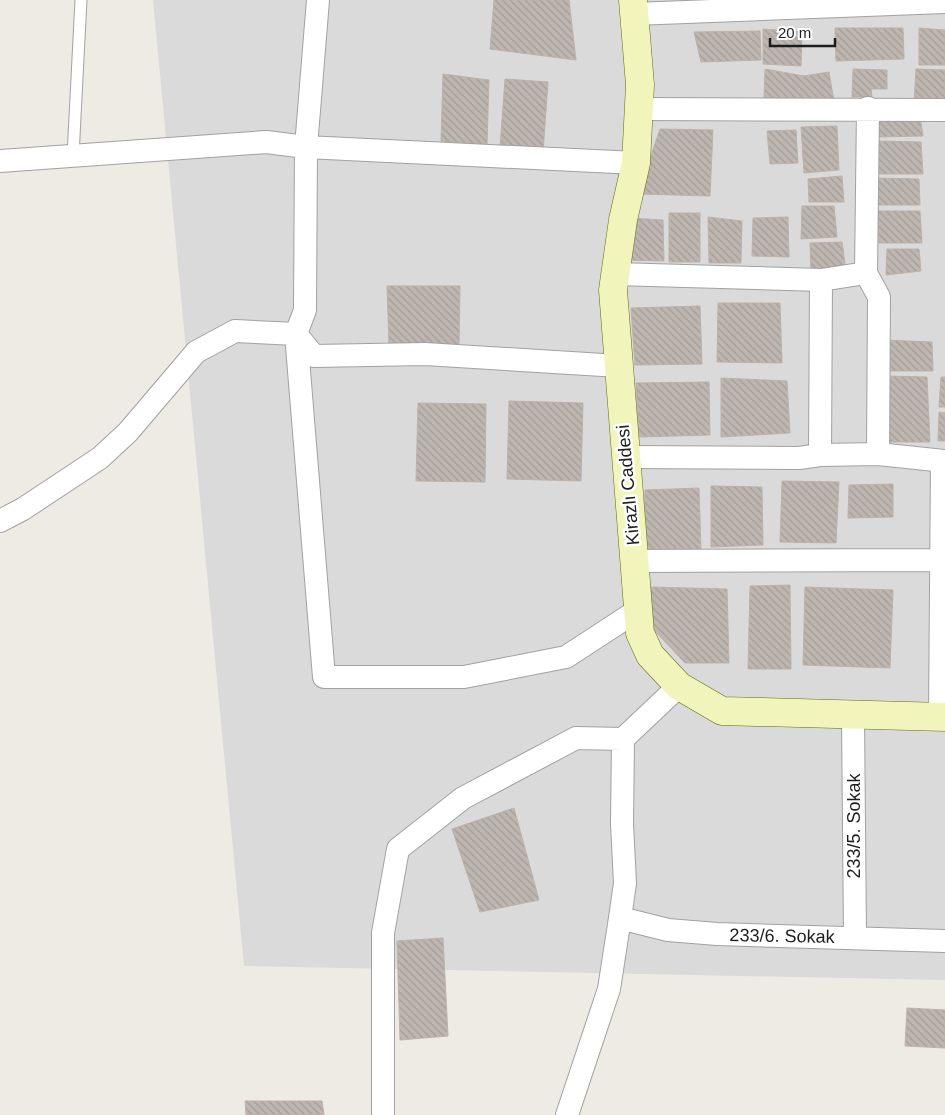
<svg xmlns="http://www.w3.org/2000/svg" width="945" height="1115" font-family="Arial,sans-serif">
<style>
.residential{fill:#dbdada}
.building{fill:url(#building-back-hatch);stroke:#beb1a7}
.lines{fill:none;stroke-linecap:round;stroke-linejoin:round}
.service-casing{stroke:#a1a1a1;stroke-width:13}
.minor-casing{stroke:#a1a1a1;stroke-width:24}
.secondary-casing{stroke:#636c0c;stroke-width:29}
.service{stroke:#fff;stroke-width:11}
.minor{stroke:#fff;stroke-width:22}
.secondary{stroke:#f2f5bb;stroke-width:28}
.labels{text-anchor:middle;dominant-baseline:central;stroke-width:5;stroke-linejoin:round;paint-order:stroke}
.street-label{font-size:18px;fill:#1d1d1d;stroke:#fff}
</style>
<defs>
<pattern id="building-back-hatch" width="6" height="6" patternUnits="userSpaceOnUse" patternTransform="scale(1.25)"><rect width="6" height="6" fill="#beb6b0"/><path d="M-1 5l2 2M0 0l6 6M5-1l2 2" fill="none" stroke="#a39c97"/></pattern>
</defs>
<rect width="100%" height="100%" fill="#eeeae4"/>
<path class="residential" d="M153 0H945V980L244 966Z"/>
<path class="building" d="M494 0H569L576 60 490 49Z
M835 28H903L904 59 836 61Z
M919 28 945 30V65H919Z
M763 29 802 32 801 66 763 64Z
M760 31 761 60 701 62 694 32Z
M765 69 804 76 829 72 834 101 764 99Z
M853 69 887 70V89H871L872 97H852Z
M916 69 945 70V106L914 104Z
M443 74 489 80 487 145 441 141Z
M505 79 548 82 543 152 500 147Z
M919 110 923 136 878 137 880 111Z
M837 126 839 170 804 173 801 127Z
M660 129 713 130 710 196 638 194Z
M796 130 798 163 770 164 767 131Z
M874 141 921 142 923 174H876Z
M842 176 844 202H809L808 179Z
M875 178 919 179 920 205H876Z
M802 206H834L837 237 801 239Z
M878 211H920L922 243H879Z
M669 213H700V262H669Z
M708 217 742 221 741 263H709Z
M788 217 789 257 752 256 753 218Z
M631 218 663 220 664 261 623 260Z
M842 242 846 271 811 273 810 243Z
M887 249H919L921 271 886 275Z
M387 286H460L459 347 389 345Z
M718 303H780L782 363 717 362Z
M700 306 702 364 635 365 631 308Z
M882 340 932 342 933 371H885Z
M886 376 927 377 930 442H885Z
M941 377H945V407H939Z
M721 378 787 381 790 433 721 437Z
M709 382 710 435 639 437 636 383Z
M509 401 583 403 581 481 507 479Z
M418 403 486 404 485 482 416 481Z
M939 412 945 413V441H938Z
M782 481 839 482 836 543 780 542Z
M893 484V517L848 518 849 485Z
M711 486 762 487 763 545 711 547Z
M699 488 701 549H644L645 490Z
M790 585 791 669H748L750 586Z
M650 587 727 589 729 663H685L653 629Z
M805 587 893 590 890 668 803 665Z
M514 808 539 900 480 912 452 829Z
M443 938 448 1036 400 1040 397 941Z
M907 1008 945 1010V1048L905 1046Z
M245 1101H322L324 1115H246Z"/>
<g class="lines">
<defs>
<path id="service" d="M73 156 81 0"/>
<path id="minor" d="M318 0 306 147 305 310 296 334 324 677H464L566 657 638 610
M634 14 945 2
M868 108 866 273 879 297 878 454
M639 109 945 110
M0 161 266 142 306 147 636 163
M615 274 821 280 866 273
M820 455 821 280
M626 457 799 458 820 455 878 454 945 461
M0 521 23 509 100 458 128 432 196 352 235 331 296 334 314 356 425 354 619 366
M634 561 942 560
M853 715 855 937
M940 717 942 462
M620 918 668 930 717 934 945 941
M383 1115V933L398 849 463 798 576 738 623 739
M567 1115 609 989 620 918 625 883 622 824 623 739 679 686"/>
<path id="secondary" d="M633 0 640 85 636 163 623 220 613 290 640 633 650 655 679 686 722 711 945 717"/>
</defs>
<use href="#service" class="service-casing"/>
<use href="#minor" class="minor-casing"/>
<use href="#secondary" class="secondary-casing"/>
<use href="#service" class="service"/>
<use href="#minor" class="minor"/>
<use href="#secondary" class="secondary"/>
</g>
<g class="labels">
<g class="street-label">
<text transform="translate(628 485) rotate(-95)">Kirazlı Caddesi</text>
<text transform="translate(854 826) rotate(-90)">233/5. Sokak</text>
<text transform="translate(782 936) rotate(1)">233/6. Sokak</text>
</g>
</g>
<path d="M770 38v8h65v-8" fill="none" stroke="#1d1d1d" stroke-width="2.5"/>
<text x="778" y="38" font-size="15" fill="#1d1d1d" stroke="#ffffff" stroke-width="4" paint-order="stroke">20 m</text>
</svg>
